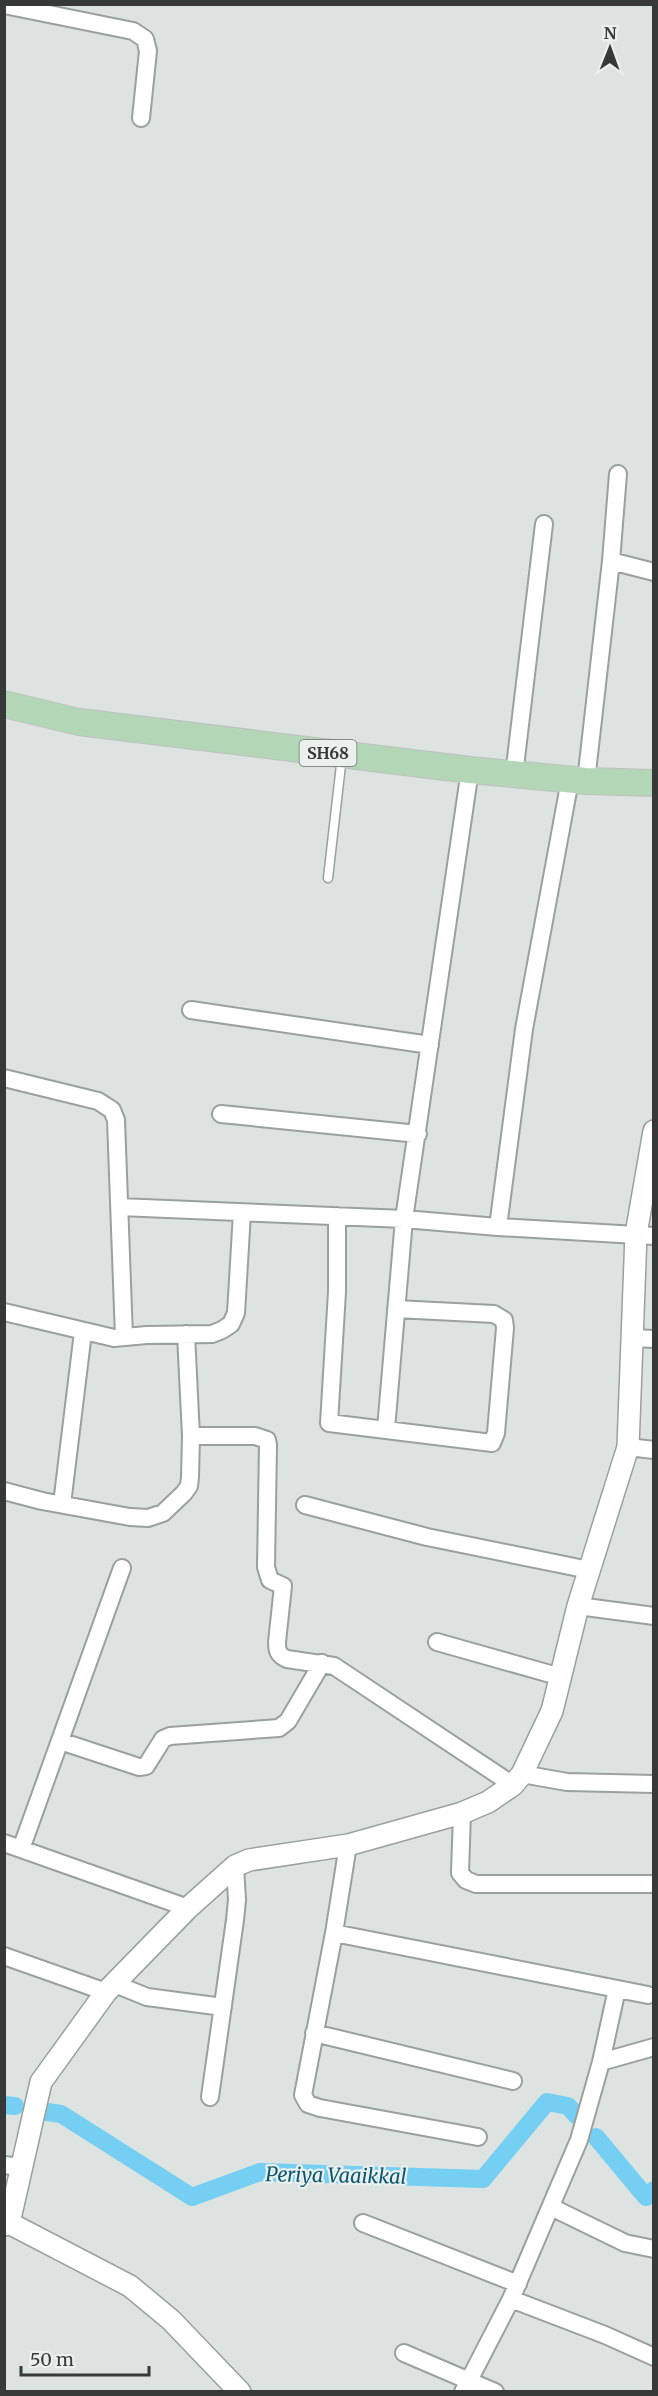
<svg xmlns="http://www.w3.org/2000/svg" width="658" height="2396" font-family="Merriweather,serif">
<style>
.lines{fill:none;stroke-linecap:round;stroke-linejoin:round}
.canal{stroke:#75cff3;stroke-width:18}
.service-casing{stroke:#9aa09e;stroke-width:11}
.minor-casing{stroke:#9aa09e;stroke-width:20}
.tertiary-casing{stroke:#9aa09e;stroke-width:24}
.primary-casing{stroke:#bfc0bf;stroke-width:28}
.service{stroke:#fff;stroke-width:8}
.minor{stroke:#fff;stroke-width:16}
.tertiary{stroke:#fff;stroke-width:21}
.primary{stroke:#b3d6b6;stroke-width:26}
.labels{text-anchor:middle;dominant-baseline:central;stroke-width:4.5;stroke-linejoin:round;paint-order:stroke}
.shield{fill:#eaf0ee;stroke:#6d706f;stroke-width:1.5}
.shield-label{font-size:16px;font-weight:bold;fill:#373938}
.water-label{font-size:20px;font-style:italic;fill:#0c5871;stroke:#eaf0ee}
</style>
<rect width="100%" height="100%" fill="#dce3e0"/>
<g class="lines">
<path class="canal" d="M4 2105 15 2106
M47 2112 61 2114 192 2197 260 2172 483 2179 547 2102 568 2106 577 2116
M596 2137 646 2197 654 2190"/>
<defs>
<path id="service" d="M328 878 342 756"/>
<path id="minor" d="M4 5 133 31 145 39 148 51 141 118
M611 561 654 572
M514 775 544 524
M586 781 611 561 618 474
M191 1010 430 1045
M4 1078 98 1101 112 1110 116 1120 124 1337
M221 1114 418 1134
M120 1207 404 1219 498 1227 654 1236
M337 1216V1292L329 1423 492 1443 496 1433 505 1328 504 1320 494 1314 396 1309
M498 1227 524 1029 570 780
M4 1312 114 1338 147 1335 212 1334 222 1330 231 1324 236 1313 242 1213
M632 1338 654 1339
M386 1429 404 1219 470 770
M191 1436H255L267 1440 268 1445 266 1567 270 1580 283 1586 277 1642C277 1651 278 1655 287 1659L334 1666 513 1785
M628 1447 654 1450
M4 1491 42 1501 130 1517 148 1518 163 1513 184 1493 189 1486 190 1477 191 1436 186 1334
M62 1504 83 1332
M305 1505 427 1537 589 1570
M578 1606 654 1616
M437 1642 561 1677
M60 1741 139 1767 146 1766 163 1739 170 1736 279 1728 288 1721 322 1663
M522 1774 567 1782 654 1784
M462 1813 460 1873 466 1880 476 1884H654
M4 1843 188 1908
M348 1845 334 1933 303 2095 308 2104 320 2108 478 2137
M21 1849 122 1568
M334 1933 648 1995
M4 1956 106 1992
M115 1984 147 1997 223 2007
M314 2033 513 2081
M601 2062 654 2047
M210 2097 235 1920 237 1900 235 1866
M4 2165 21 2167
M551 2207 625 2243 654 2249
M363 2223 518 2284
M511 2299 605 2335 654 2357
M404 2353 495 2392
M463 2392 511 2299 579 2140 601 2062 617 1989"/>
<path id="tertiary" d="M9 2223 41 2082 106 1992 188 1908 235 1866 249 1860 348 1845 462 1813 488 1802 513 1785 522 1774 552 1711 578 1606 628 1447 636 1234 654 1131
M4 2225 9 2223 130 2286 171 2320 240 2392"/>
<path id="primary" d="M4 704 79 722 470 770 586 781 654 783"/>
</defs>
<use href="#service" class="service-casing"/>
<use href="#minor" class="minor-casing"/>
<use href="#tertiary" class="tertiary-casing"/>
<use href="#primary" class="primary-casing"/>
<use href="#service" class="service"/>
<use href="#minor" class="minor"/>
<use href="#tertiary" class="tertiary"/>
<use href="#primary" class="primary"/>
</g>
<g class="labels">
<rect class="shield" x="299.5" y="740" width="57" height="26" rx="4.5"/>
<g class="shield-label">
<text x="328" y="753">SH68</text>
</g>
<g class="water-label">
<text transform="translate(336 2175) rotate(1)">Periya Vaaikkal</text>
</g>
</g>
<rect width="658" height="2396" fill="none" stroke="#373938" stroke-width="12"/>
<g transform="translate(610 48) rotate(1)" stroke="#eaf0ee" stroke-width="4.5" paint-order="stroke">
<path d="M0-4.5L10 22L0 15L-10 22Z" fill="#373938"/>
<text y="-9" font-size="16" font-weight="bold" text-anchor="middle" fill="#373938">N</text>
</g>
<path d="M21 2366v9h128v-9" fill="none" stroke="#373938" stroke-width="3"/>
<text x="30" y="2366" font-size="18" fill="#373938" stroke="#eaf0ee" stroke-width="4.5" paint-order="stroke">50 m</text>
</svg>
